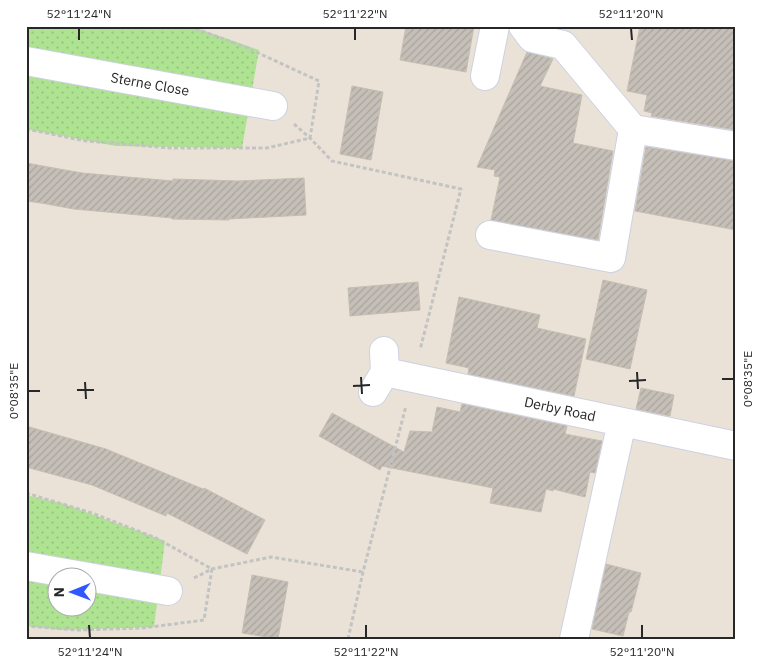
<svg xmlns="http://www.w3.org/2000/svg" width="762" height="665" font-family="'IBM Plex Sans',sans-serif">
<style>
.grass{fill:url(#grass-dots);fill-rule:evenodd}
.building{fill:url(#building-hatch);stroke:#c5beb2}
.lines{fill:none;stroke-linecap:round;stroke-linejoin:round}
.minor-casing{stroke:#cdd1e1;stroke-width:30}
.path{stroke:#c3c3c3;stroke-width:3;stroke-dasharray:4 2.5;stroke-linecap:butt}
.minor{stroke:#fff;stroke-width:28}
.ticks{fill:none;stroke:#272727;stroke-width:2}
.labels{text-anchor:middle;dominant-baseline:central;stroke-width:4;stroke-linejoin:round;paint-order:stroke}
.street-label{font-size:14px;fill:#272727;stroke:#fff}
.neatline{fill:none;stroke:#272727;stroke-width:2}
.ticks-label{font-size:12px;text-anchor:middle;fill:#272727}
</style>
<defs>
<pattern id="grass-dots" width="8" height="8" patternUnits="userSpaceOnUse" patternTransform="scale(1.25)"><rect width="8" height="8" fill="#aee391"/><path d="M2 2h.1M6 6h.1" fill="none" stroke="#96c37d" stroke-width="1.8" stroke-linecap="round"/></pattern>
<pattern id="building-hatch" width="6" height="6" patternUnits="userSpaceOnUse" patternTransform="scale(1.25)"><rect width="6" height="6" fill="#c5bfb8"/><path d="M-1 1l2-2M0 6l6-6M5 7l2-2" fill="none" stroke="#a9a49e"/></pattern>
</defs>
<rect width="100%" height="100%" fill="#eae2d7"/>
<path class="grass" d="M26 26H191L259 50 242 148 116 146 26 129Z
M26 495 64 504 165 541 154 627 61 630 26 626ZM58 578H88V608H58Z"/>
<path class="building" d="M406 26H474L466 72 400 60Z
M640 26H736V130L651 116 652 113 644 111 647 95 627 91Z
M527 52 553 59 540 86 582 95 573 143 613 151 598 240 491 220 500 177 494 176 495 170 477 167Z
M352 86 383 92 371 160 340 154Z
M646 147 736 161V230L635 211Z
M26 163 82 173 173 181V179L238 181 304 178 306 215 229 219V220L172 219V218L74 209 41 203 26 201Z
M603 280 647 290 630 369 586 359Z
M418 282 420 310 350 316 348 288Z
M459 297 540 315 537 328 586 339 574 396 468 374 469 368 446 363Z
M641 388 674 395 670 416 636 409Z
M462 404 567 426 565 434 602 441 595 473 590 472 585 497 553 489V491L546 489 541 512 490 503 493 488 382 466 380 470 319 436 332 413 404 452 410 431 432 432 437 407 460 412Z
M26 426 106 449 203 489 204 488 265 520 247 554 167 513 166 516 92 485 26 467Z
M606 564 641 573 631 612H629L623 636 592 629Z
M252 575 288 582 278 639 242 633Z"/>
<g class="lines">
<defs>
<path id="minor" d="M523 26 532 38 563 45 633 129
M26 61 273 106
M485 76 495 26
M490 235 611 258 633 129 736 146
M385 372 736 446
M373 392 385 372 384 351
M26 566 168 591
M574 639 622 422"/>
</defs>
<use href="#minor" class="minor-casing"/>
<path class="path" d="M294 124 310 138 332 161 461 189 420 350
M26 129 86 141 171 148H267L310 138 319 81 243 46 188 26
M26 493 92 513 156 538 212 569 204 620 143 628 77 630 26 626
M194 578 212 569 271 557 363 572
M348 639 363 572 406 406"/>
<use href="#minor" class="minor"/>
</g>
<path class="ticks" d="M79 28V40M355 28V40M631 28 632 40M637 372 638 389M361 377 362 394M722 379H734M629 381 646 380M85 382 86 399M353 386 370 385M77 390H94M28 391H40M89 625 90 638M366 625V638M642 625V638"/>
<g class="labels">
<g class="street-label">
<text transform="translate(150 84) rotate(10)">Sterne Close</text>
<text transform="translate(560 409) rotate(12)">Derby Road</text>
</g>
</g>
<rect width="762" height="665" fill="none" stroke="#ffffff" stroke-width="55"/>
<g transform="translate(72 592) rotate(269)"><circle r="24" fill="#ffffff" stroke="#a9a9a9"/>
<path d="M0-4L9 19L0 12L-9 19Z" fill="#3158fe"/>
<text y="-8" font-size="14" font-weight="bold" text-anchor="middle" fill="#272727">N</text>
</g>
<rect x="28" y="28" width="706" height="610" class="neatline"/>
<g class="ticks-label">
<text x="79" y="18">52°11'24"N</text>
<text x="355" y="18">52°11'22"N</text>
<text x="631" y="18">52°11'20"N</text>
<text transform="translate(748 379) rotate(-90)" y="4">0°08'35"E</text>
<text transform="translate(14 391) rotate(-90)" y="4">0°08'35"E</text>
<text x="90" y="656">52°11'24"N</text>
<text x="366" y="656">52°11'22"N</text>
<text x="642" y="656">52°11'20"N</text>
</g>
</svg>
